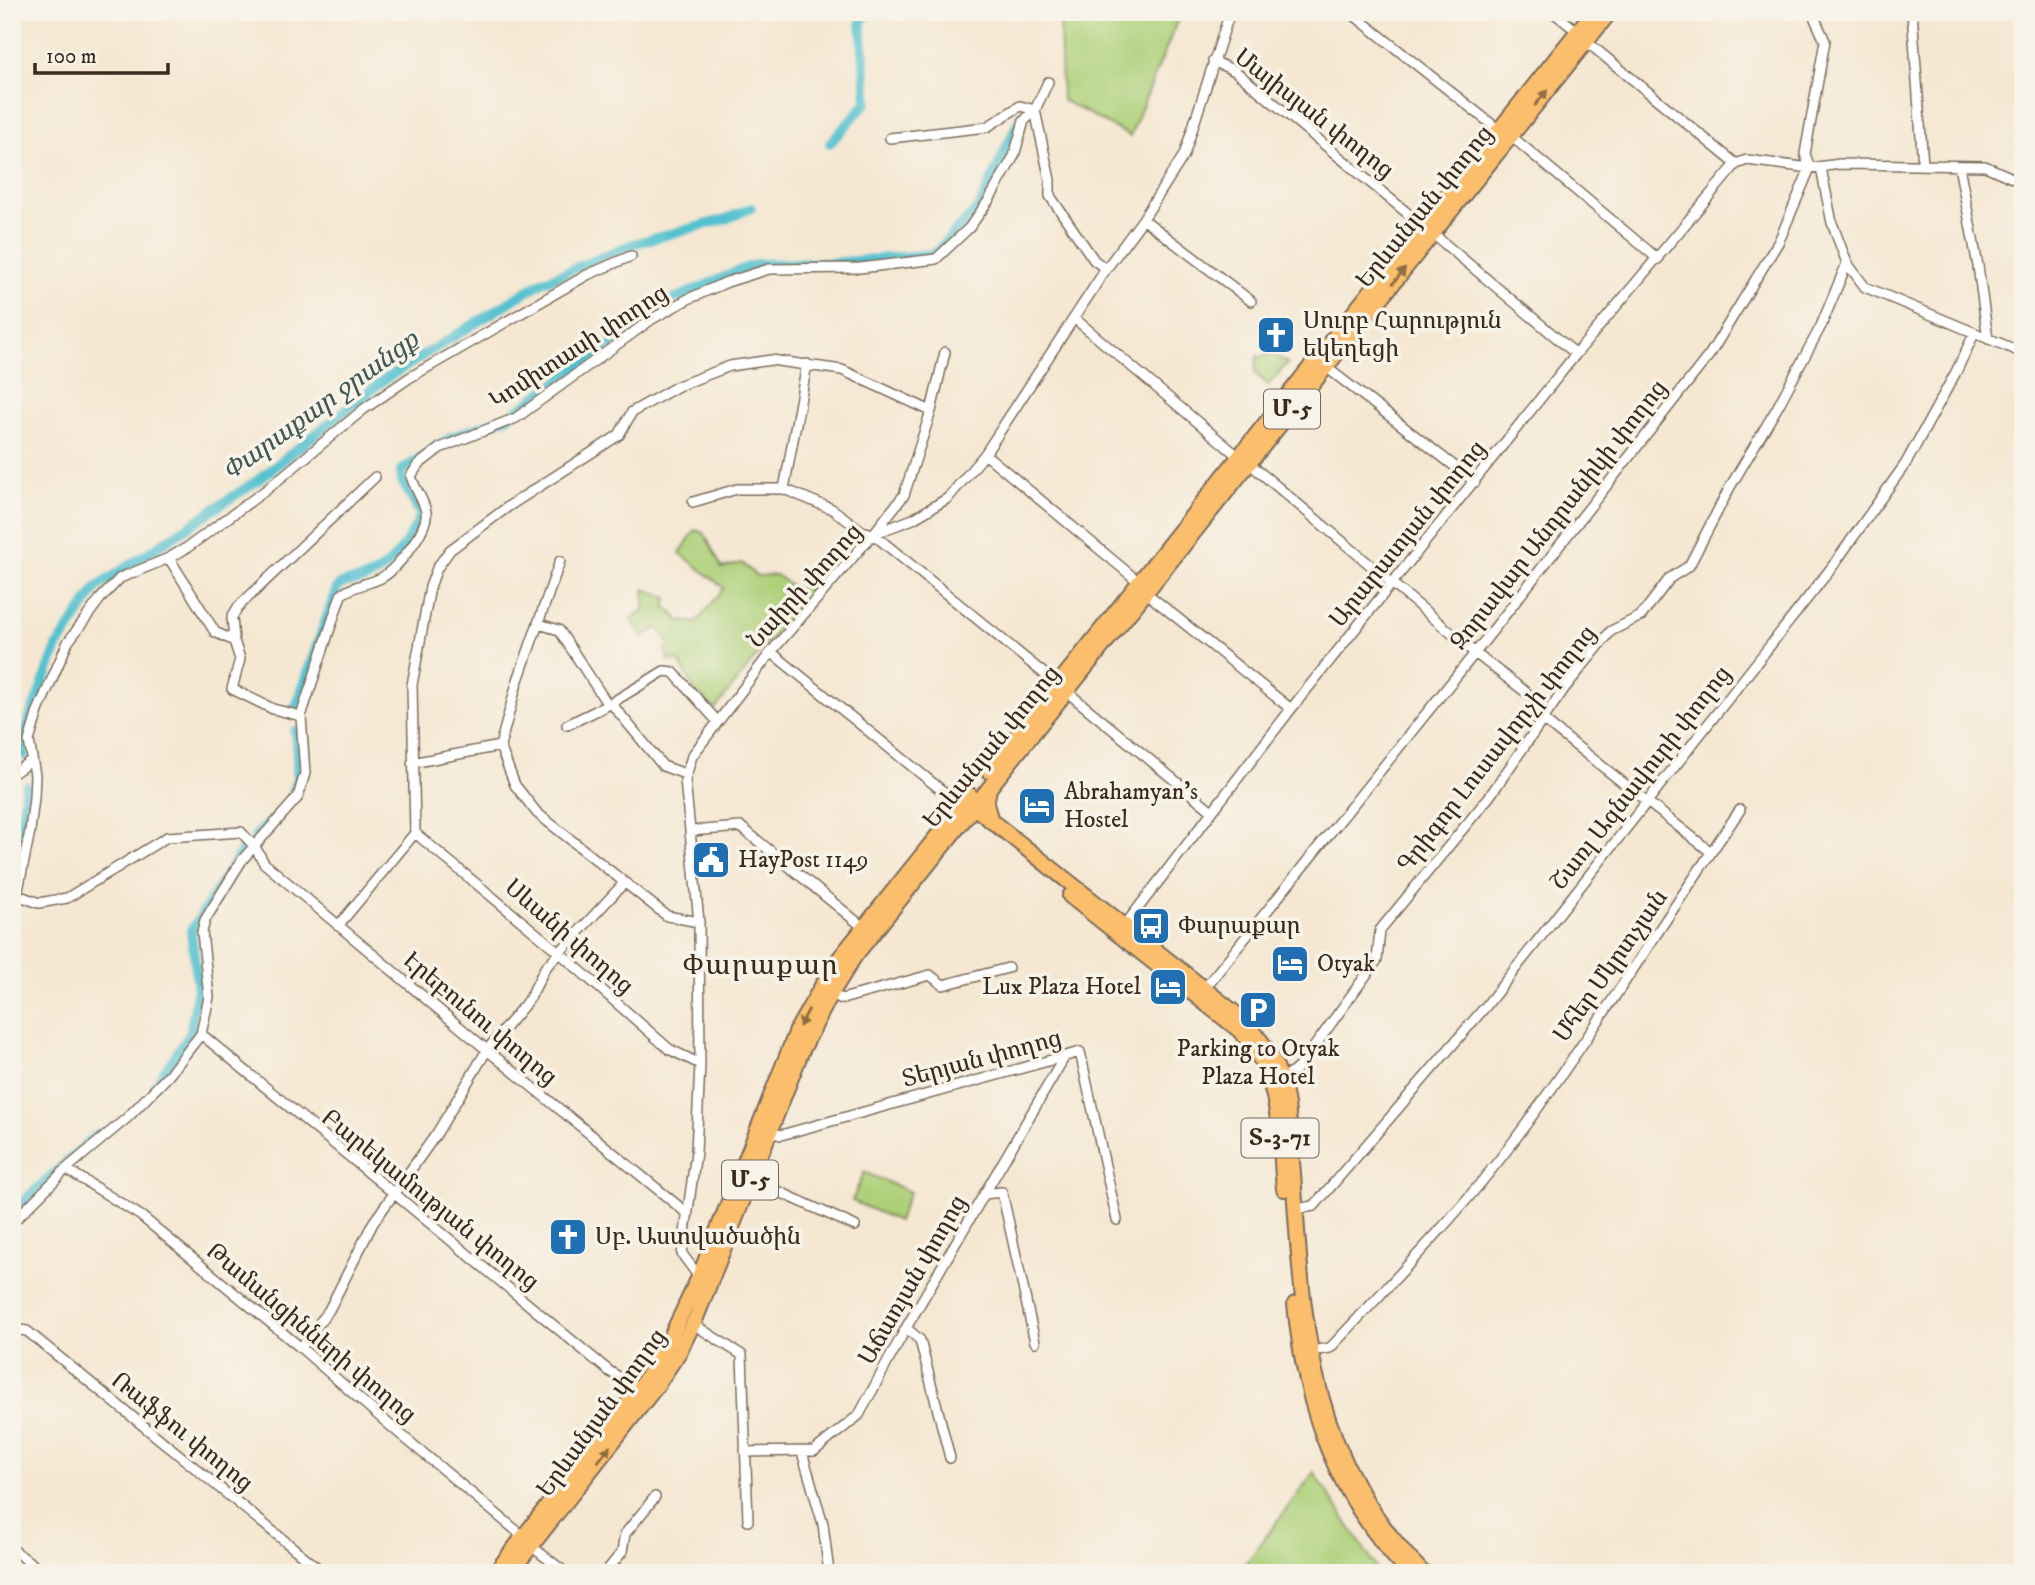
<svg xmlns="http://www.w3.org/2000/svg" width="2035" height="1585" font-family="'IM FELL DW Pica','Noto Serif Armenian',serif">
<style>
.green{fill:#add079;stroke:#747d4c;stroke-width:2}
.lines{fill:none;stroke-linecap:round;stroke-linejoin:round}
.canal{stroke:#55c1cf;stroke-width:10}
.minor-casing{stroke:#7c6c5d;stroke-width:12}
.primary-casing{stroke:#7c6c5d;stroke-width:18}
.trunk-casing{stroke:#7c6c5d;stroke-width:18}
.minor{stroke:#fff;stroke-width:9}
.primary{stroke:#fabe6d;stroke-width:14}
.trunk{stroke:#fabe6d;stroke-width:14}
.oneway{fill:#916d42}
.labels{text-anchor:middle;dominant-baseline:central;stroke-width:7;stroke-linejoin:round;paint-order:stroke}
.shield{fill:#f7f3e8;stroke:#73665b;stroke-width:2}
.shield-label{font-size:23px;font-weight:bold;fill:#3b2a1e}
.street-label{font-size:24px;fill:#3b2a1e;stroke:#f7f3e8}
.poi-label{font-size:24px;fill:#3b2a1e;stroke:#f7f3e8;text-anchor:start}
.water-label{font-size:26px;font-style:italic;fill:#435753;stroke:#f7f3e8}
.quarter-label{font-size:28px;letter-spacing:2px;fill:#3b2a1e;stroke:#f7f3e8}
</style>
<rect width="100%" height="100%" fill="#f7f3e8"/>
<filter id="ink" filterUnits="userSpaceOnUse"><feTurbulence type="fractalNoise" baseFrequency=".0143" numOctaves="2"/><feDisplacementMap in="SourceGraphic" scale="14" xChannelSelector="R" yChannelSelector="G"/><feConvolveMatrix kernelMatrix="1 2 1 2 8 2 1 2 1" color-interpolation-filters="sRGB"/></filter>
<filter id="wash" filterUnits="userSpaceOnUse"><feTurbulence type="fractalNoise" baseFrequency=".00686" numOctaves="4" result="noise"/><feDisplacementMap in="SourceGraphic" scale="28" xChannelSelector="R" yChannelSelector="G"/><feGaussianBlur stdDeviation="1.57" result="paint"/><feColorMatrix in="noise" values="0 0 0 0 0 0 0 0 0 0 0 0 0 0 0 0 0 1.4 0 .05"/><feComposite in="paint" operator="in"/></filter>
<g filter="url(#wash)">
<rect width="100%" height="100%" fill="#f5e7d2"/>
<path class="green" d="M1060 12H1181L1130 136 1062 100Z
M1270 353 1288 363 1268 385 1255 373 1257 356 1263 357Z
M695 530 704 533 722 568 742 563 757 576 776 575 798 591 810 578 816 581 715 709 695 691 679 661H669L665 650 670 644 658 628 643 637 631 618 644 610V589L667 597 666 607 680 621 696 623 724 588 680 553Z
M864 1172 910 1192 898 1221 852 1201Z
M1314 1472 1379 1572 1239 1573Z"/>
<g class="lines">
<path class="canal" d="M830 143 867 102 861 21 869 12
M295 709 337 588C345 579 352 583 363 579 392 570 409 541 421 515L402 481 401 471 452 437 508 417 670 301 736 272 757 264 832 263 934 254 980 206 1021 115
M24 755 22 738 57 647 97 587 258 480 385 379 542 282 633 244 726 219 751 208
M255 836C266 825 284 812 291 799 301 779 297 752 295 731
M12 858 23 813 26 786
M155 1085 190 1034 198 988 191 931 245 846
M12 1214 27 1198 98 1134"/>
</g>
</g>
<g filter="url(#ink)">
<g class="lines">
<defs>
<path id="minor" d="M1350 12 1499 130
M1553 12 1577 31
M1912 12 1923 165
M1587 42 1736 164
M1213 61 1235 71 1423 226
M1511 136 1658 259
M890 138 987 127 1020 106 1035 110 1050 180V196L1094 260 1106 269
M1959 166 1978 266 1988 339
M1821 168 1832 223 1847 263 1865 287 2023 353
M1143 219 1251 301
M1433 234 1576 354
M1074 318 1239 457
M1326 367 1475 482
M985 454 1139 582
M1249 463 1475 653 1532 697 1542 719 1711 852
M784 489 807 364
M693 502 737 489H784L832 509 862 531 873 534 1058 685
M874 533 904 495 931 411 945 352
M169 558 215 632 234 641 240 659 232 689 273 709 301 716
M560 561 517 683 500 746 515 785 537 813 667 916 699 922
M1145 592 1291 709
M539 624 559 630 608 705 664 671 673 672 717 721
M234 641 232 617 238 607 375 477
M771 652 961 806
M1066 691 1212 811
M611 703 663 766 685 774
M567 725 608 705
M412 763 500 746
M12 774 32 760
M691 831 741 827 863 927
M415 833 560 953 669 1049 700 1064
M12 893 39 903 67 898 167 837 241 832 255 847 264 863 487 1050 688 1214
M12 905 17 895 30 831 34 798 35 775 29 741 38 711 68 642 100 599 120 578 169 558 188 547 266 490 364 409 409 378 587 275 631 256
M338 926 415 833 412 685 430 587 437 568 450 550 509 506 619 435 632 412 678 386 730 366 771 360 842 370 931 411
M1122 929 1291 709 1576 354 1736 164 1747 160 1810 168 1840 164 1985 166 2017 180H2023
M1204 989 1475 653 1710 354 1779 241 1810 168 1805 154 1825 41 1812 12
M831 994 842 999 930 975 943 985 1008 968
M201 1034 609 1371 639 1389
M1280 1077 1292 1073 1301 1065 1377 960 1380 930 1489 797 1564 689 1611 631 1641 616 1670 578 1689 566 1730 487 1777 408 1821 326 1847 263
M770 1132 781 1135 1080 1052 1117 1220
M66 1169 141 1216 301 1348 393 1428 524 1537
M751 1179 855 1226
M984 1194 1002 1192 1035 1342
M1295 1209 1314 1206 1486 1006 1832 567 1906 463 1956 372 1974 334
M12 1223 66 1169 127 1118 169 1075 201 1034 209 997 202 932 205 920 242 860 298 797 305 773 301 716 341 595C353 585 367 585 381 578 396 570 429 529 426 512 424 500 414 488 411 476L418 465 440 448 516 418 652 319 688 299 727 282 769 269 860 268 936 259 969 228 989 200 1014 156 1024 121 1035 110 1048 82
M699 1277 682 1254 696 1152 700 1064 699 922 685 780 692 756 771 652 873 534 913 519 948 498 985 454 1106 269 1143 219 1184 155 1230 12
M693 1324 742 1355 748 1521
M906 1328 920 1340 950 1458
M12 1329 27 1331 324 1573
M301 1348 329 1310 373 1223 437 1133 487 1050 530 998 545 968 624 883
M1310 1351 1330 1348C1393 1281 1458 1215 1513 1142 1593 1034 1664 920 1740 810
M745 1452 814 1451 859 1415 906 1328 1065 1056
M802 1452 823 1524 829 1573
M531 1546 566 1573
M12 1549 44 1573
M605 1573 622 1552 625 1534 655 1497"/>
<path id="primary" d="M965 800 1235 1013C1263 1038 1281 1066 1287 1104 1306 1281 1287 1434 1423 1573
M1070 896 1239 1030C1282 1072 1279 1134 1284 1189
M1295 1304C1305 1408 1335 1496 1409 1573"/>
<path id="trunk" d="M989 771 1593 12
M989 789 986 804 991 821
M495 1573 639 1389 669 1341 699 1277 798 1028 834 965 970 795
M510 1573 655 1388 679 1352 696 1318 802 1050 831 994 854 957 1610 12"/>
</defs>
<use href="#minor" class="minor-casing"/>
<use href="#primary" class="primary-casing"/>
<use href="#trunk" class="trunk-casing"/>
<use href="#minor" class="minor"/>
<use href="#primary" class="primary"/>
<use href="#trunk" class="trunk"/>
</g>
<defs><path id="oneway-solid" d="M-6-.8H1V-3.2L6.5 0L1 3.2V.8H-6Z" transform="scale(1.75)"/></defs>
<g class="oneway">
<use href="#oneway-solid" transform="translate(1541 98) rotate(-51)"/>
<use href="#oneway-solid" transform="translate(1399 276) rotate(-51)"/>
<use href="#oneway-solid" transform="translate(804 1018) rotate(118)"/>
<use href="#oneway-solid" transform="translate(604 1454) rotate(-52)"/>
</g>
</g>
<defs>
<symbol id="church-square" viewBox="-11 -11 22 22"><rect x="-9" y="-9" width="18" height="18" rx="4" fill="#1f6fb2" stroke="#f7f3e8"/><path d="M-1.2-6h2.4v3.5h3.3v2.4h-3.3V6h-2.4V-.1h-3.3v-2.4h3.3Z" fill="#fff"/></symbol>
<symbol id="hotel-square" viewBox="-11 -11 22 22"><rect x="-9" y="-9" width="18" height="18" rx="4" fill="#1f6fb2" stroke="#f7f3e8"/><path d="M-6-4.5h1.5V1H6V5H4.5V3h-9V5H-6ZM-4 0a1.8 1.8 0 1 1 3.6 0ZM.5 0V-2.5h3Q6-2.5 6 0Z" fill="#fff"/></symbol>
<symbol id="civic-square" viewBox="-11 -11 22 22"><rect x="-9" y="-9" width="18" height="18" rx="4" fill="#1f6fb2" stroke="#f7f3e8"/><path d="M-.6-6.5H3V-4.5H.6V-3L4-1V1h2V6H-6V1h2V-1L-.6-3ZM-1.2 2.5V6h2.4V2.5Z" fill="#fff"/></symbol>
<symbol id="bus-square" viewBox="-11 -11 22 22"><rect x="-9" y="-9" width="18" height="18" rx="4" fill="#1f6fb2" stroke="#f7f3e8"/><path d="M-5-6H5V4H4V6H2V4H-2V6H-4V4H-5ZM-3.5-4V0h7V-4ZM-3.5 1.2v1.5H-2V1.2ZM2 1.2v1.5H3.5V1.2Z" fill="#fff"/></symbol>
<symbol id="parking-square" viewBox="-11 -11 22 22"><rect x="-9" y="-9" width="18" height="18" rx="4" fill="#1f6fb2" stroke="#f7f3e8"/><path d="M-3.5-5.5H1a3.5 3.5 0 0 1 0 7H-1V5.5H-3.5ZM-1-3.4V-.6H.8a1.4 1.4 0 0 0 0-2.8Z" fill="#fff"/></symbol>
</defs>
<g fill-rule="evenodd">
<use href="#church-square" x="1254" y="313" width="44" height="44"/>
<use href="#hotel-square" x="1015" y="784" width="44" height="44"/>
<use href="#civic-square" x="689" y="838" width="44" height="44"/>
<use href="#bus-square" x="1129" y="904" width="44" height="44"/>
<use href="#hotel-square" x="1268" y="942" width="44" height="44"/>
<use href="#hotel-square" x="1146" y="965" width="44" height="44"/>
<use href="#parking-square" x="1236" y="988" width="44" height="44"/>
<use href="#church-square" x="546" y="1215" width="44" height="44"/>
</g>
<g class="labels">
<g class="shield">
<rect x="1264" y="389.5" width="56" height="39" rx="5"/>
<rect x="1241.5" y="1118.5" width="77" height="39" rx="5"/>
<rect x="722" y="1160.5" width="56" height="39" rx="5"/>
</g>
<g class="shield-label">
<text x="1292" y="409">Մ-5</text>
<text x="1280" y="1138">Տ-3-71</text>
<text x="750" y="1180">Մ-5</text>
</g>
<g class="street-label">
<text transform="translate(1314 114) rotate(38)">Մայիսյան փողոց</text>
<text transform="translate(1425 207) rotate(-51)">Երևանյան փողոց</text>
<text transform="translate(579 347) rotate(-33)">Կոմիտասի փողոց</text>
<text transform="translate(1559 515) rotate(-52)">Զորավար Անդրանիկի փողոց</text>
<text transform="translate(1408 534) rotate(-51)">Արարատյան փողոց</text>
<text transform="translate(805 586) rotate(-48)">Նաիրի փողոց</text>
<text transform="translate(992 747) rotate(-51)">Երևանյան փողոց</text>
<text transform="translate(1497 749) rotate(-52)">Գրիգոր Լուսավորչի փողոց</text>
<text transform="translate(1641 778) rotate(-52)">Շառլ Ազնավուրի փողոց</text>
<text transform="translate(569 937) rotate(41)">Սևանի փողոց</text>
<text transform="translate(1611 966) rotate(-55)">Մհեր Մկրտչյան</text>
<text transform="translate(480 1019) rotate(40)">Էրեբունու փողոց</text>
<text transform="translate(982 1059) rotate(-15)">Տերյան փողոց</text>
<text transform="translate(430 1200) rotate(39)">Բարեկամության փողոց</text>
<text transform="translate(913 1280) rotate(-60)">Աճառյան փողոց</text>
<text transform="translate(311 1333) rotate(40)">Թամանցինների փողոց</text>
<text transform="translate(602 1413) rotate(-54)">Երևանյան փողոց</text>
<text transform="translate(182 1432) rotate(39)">Ռաֆֆու փողոց</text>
</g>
<g class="poi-label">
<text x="1303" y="321">Սուրբ Հարություն<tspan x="1303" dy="28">եկեղեցի</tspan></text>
<text x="1064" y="792">Abrahamyan's<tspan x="1064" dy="28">Hostel</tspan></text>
<text x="738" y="860">HayPost 1149</text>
<text x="1178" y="926">Փարաքար</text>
<text x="1317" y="964">Otyak</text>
<text x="1141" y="987" text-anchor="end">Lux Plaza Hotel</text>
<text x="1258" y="1049" text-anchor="middle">Parking to Otyak<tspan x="1258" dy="28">Plaza Hotel</tspan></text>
<text x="595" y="1237">Սբ. Աստվածածին</text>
</g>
<g class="water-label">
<text transform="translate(321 406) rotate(-36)">Փարաքար ջրանցք</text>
</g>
<g class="quarter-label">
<text x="761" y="965">Փարաքար</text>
</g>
</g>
<rect width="2035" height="1585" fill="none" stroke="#f7f3e8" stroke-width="42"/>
<path d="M35 63v10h133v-10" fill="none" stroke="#3b2a1e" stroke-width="3.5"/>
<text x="46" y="63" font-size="21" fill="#3b2a1e" stroke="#f7f3e8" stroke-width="5" paint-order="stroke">100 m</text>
</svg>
